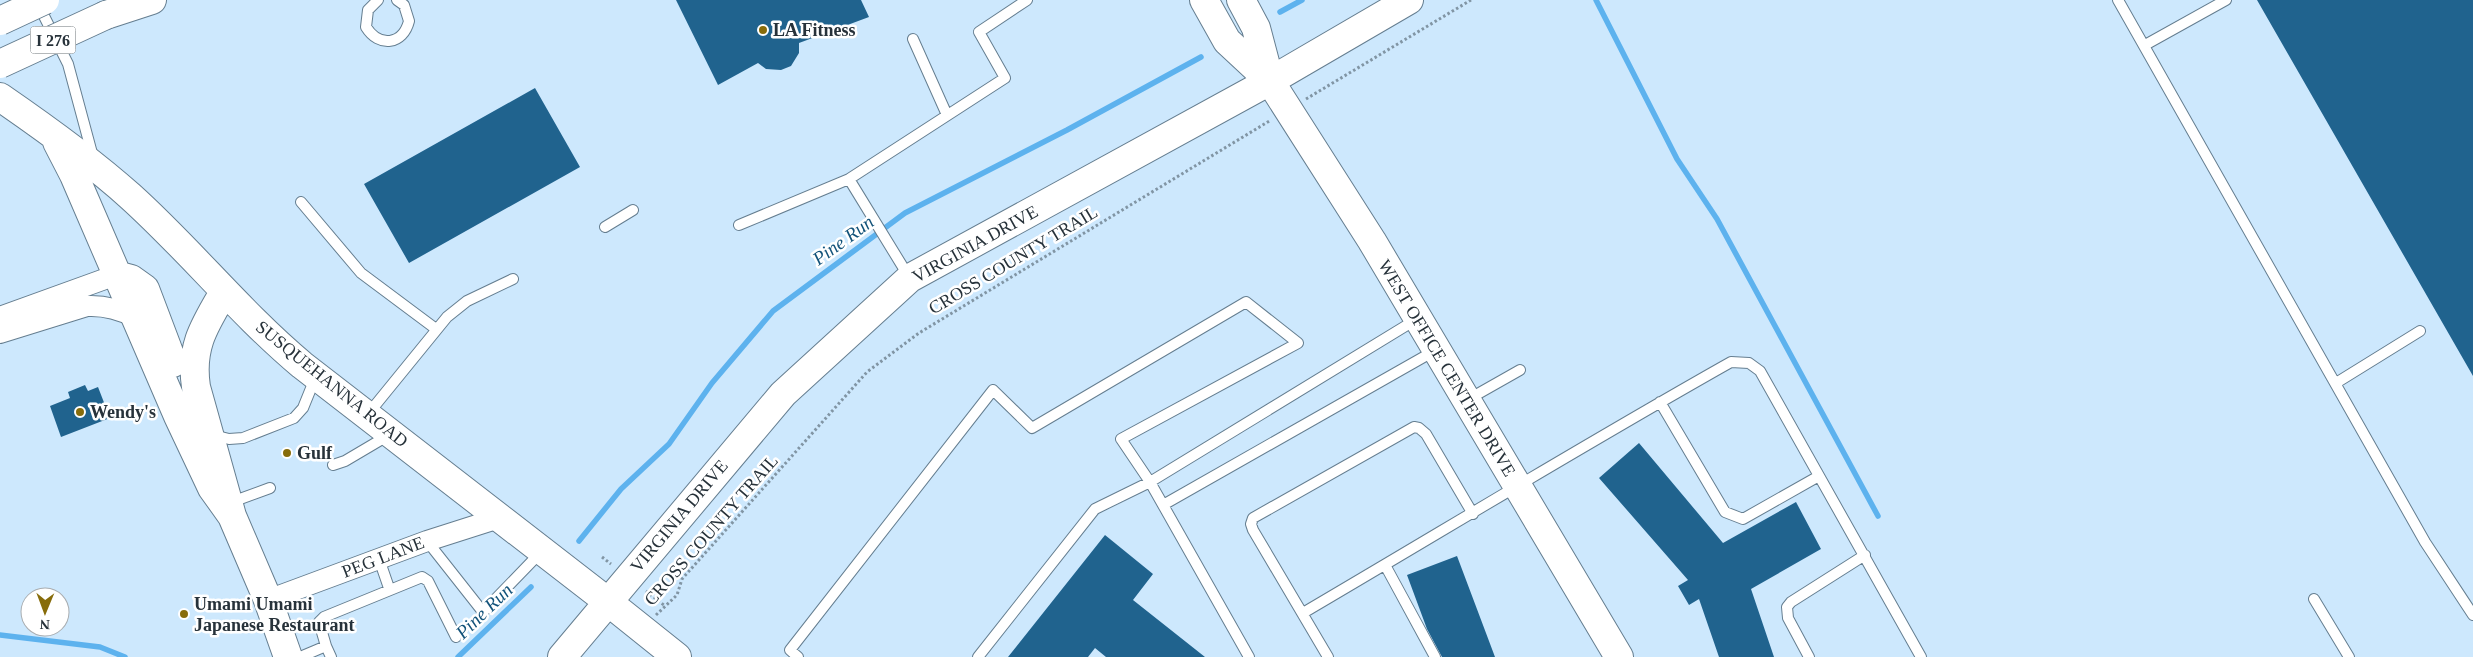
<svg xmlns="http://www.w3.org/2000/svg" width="2473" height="657" font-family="Georgia,serif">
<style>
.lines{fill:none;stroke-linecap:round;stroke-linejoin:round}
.stream{stroke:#5db2ee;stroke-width:5.5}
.building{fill:#20638e}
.lane-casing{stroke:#657e90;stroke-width:12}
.street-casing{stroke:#657e90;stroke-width:22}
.secondary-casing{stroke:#657e90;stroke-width:30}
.highway-casing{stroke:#657e90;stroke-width:30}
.path{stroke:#8195a4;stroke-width:3;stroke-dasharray:2.5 2.5;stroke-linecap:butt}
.lane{stroke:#fff;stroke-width:10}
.street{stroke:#fff;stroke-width:20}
.secondary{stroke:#fff;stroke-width:28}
.highway{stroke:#fff;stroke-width:28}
.highway-bridge-casing{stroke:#657e90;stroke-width:30;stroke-linecap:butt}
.highway-bridge{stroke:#fff;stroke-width:28}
.poi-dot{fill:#876c0a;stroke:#fff;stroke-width:2}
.labels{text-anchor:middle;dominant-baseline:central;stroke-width:5;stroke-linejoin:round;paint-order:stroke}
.shield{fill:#fff;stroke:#687075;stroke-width:1}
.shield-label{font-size:16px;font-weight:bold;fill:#27323a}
.poi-label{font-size:18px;font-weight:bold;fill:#27323a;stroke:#fff;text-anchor:start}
.street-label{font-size:18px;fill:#27323a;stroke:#fff}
.water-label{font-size:19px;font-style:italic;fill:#13537a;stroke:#fff}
</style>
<rect width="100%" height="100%" fill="#cde8fd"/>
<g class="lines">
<path class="stream" d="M1596 0 1677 159 1717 219 1878 516
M1280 12 1302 0
M579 541 621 489 669 444 712 383 773 311 905 213 1067 130 1201 57
M0 635 100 647 125 657
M458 657 531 587"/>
</g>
<path class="building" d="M676 0H861L869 17 799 43V53L791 66 781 70 766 69 758 63 718 85Z
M2257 0H2473V376Z
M535 88 580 167 409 263 364 184Z
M85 385 88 391 98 387 110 418 61 437 50 406 70 398 68 392Z
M1639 443 1723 543 1796 502 1821 549 1751 589 1774 657H1719L1699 599 1689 605 1678 586 1688 580 1599 478Z
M1105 535 1153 574 1133 600 1205 657H1106L1095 648 1088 657H1008Z
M1457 556 1495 657H1442L1427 629 1407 575Z"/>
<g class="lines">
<defs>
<path id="lane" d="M378 0 368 10 366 27C379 48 403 45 409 21L404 5 397 0
M2118 0 2425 542 2473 615
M38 4 68 64 93 157
M913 39 947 115
M2145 45 2226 0
M849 179 909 277
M301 202 361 273 436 329
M739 225 849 179 1005 78 979 32 1027 0
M605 227 633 210
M2336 383 2420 331
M1467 400 1520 370
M1660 402 1725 512 1743 519 1819 476
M368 414 447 317 467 301 513 279
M213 435 229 439 243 438 294 418 303 408 316 376
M333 465 345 461 389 435
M229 503 270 488
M1163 505 1436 350
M427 541 483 612 541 552
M379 559 389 588
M1385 565 1435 657
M2314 599 2349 657
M1303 613C1446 529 1587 443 1731 362L1749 363 1760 371 1921 657
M326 646 331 657
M300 657 326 646 319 622 324 617 422 577 428 581 456 637
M798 657 790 650 993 390 1032 428 1246 302 1298 343 1121 439 1150 482 1249 657
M978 657 1095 509 1150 482 1417 319
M1328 657 1253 530 1251 524 1253 518 1414 427 1419 428 1426 434 1473 514
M1809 657 1788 618 1787 607 1791 602 1865 555"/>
<path id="street" d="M0 317 116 275
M0 333 87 306C105 305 119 309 135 317
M268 600 427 541 499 518"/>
<path id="secondary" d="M1270 81 1372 241 1619 657
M0 97C45 128 90 160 130 196 190 250 240 313 302 365L607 601 677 657
M57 142 74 175 178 416 212 488 232 516
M116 275 131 279 145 289 173 363
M224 292C204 326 190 347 196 387L232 516 268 600 288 657
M562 657 783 394 910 278 1270 81 1409 0"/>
<path id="highway" d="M1204 0 1227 41 1270 81
M1241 0 1256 28 1270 81
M106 15 152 0"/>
</defs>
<use href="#lane" class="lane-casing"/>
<use href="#street" class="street-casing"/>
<use href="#secondary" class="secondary-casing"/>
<use href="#highway" class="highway-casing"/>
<path class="path" d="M1306 99 1471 0
M602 557 611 564
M646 591 665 606
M656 615 677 595 682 579 867 372 919 333 1271 120"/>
<use href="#lane" class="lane"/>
<use href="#street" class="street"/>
<use href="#secondary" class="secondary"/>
<use href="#highway" class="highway"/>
<defs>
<path id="highway-bridge" d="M0 21 45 0
M0 64 106 15"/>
</defs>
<use href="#highway-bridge" class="highway-bridge-casing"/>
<use href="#highway-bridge" class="highway-bridge"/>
</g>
<g class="poi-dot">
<circle cx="763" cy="30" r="5"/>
<circle cx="80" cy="412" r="5"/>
<circle cx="287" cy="453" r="5"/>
<circle cx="184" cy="614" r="5"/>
</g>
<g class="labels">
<rect class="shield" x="30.5" y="26.5" width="45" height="27" rx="4"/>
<g class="shield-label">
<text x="53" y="40">I 276</text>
</g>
<g class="poi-label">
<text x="773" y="30">LA Fitness</text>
<text x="90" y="412">Wendy's</text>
<text x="297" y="453">Gulf</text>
<text x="194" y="604">Umami Umami<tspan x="194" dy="21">Japanese Restaurant</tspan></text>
</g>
<g class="street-label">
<text transform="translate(975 244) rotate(-29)">VIRGINIA DRIVE</text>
<text transform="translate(1013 260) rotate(-31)">CROSS COUNTY TRAIL</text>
<text transform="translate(1447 368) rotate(59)">WEST OFFICE CENTER DRIVE</text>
<text transform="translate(332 384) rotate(39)">SUSQUEHANNA ROAD</text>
<text transform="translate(679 516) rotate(-50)">VIRGINIA DRIVE</text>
<text transform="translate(711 530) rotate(-49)">CROSS COUNTY TRAIL</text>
<text transform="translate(383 557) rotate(-21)">PEG LANE</text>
</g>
<g class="water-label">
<text transform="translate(843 240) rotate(-36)">Pine Run</text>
<text transform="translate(484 611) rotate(-44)">Pine Run</text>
</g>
</g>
<g transform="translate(45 612) rotate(181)"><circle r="24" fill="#ffffff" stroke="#a9adb0"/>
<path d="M0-4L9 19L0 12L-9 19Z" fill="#876c0a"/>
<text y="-8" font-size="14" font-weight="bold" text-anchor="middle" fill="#27323a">N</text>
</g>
</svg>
